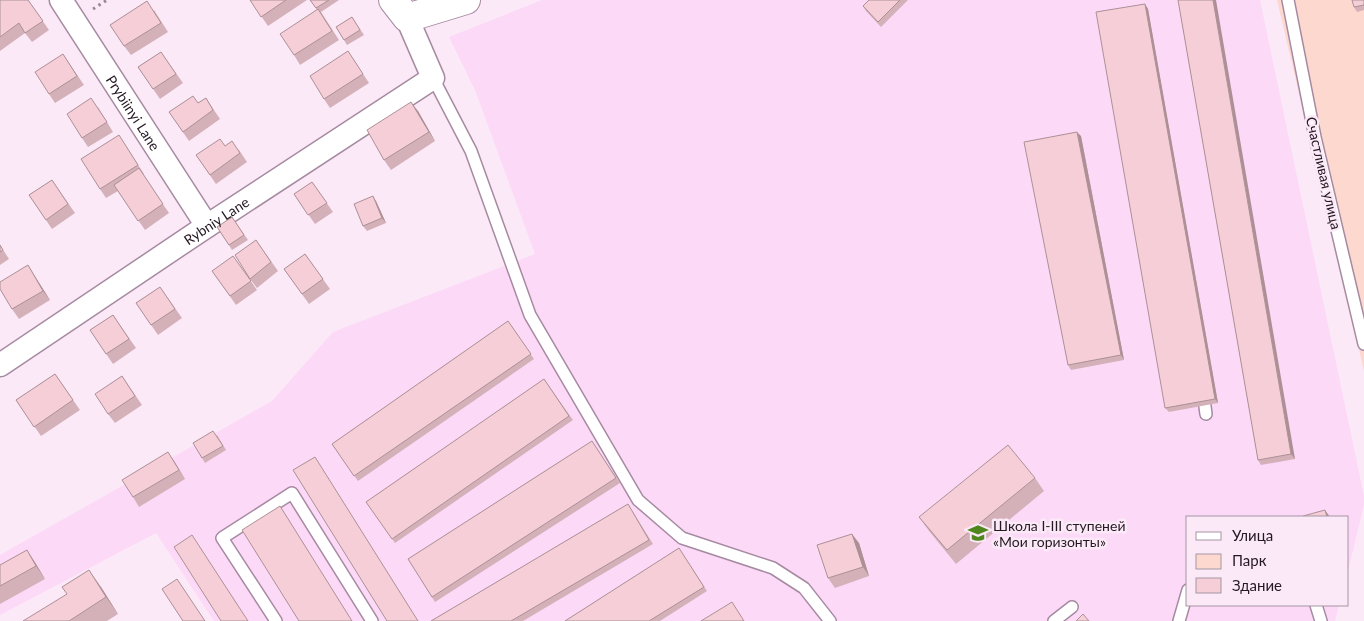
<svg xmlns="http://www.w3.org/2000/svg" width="1364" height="621" font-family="Lato,sans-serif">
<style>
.built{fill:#fdd9f8}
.green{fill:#fcd8cf}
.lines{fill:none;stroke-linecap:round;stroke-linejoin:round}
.lane-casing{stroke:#a68aa1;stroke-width:14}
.street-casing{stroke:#a68aa1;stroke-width:25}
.secondary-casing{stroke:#a68aa1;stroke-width:30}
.path{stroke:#988995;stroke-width:3;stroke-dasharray:2.5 4;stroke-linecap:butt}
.lane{stroke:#fff;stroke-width:11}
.street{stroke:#fff;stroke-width:22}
.secondary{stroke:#fff;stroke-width:28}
.wall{fill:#d4b1b9}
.shaded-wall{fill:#ac9096}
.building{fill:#f6ced7;stroke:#ac9096}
.labels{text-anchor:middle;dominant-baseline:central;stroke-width:5;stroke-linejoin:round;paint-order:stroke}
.street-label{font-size:14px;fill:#241922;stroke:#fbe9f8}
.poi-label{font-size:14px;fill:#241922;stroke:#fbe9f8;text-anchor:start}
</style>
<rect width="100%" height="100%" fill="#fbe9f8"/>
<path class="built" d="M542 0H1260L1364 496V505L1348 571V517H1188V605H1339L1335 621H214L156 533 0 615V555L272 401 333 332 535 254 475 90 449 37Z"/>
<path class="green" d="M1277 0H1364V371Z"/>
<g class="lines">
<defs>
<path id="lane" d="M1288 0 1315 137 1364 344
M433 78 471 151 530 315 638 500 682 538 773 568 804 588 830 621
M1203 392 1206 414
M1316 605 1321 621
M276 621 222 538 292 493 372 621
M1054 621 1072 607
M1179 621 1188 590"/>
<g id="street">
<path id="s1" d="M61 0 207 226"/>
<path id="s2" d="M0 365 207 226 433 78 407 18"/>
</g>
<path id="secondary" d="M393 0 407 18 466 0"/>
</defs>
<use href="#lane" class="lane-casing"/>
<use href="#street" class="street-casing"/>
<use href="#secondary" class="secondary-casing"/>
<path class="path" d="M93 9 107 0"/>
<use href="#lane" class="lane"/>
<use href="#street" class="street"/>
<use href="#secondary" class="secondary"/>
</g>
<path class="wall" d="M0 0H28L49 30 32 42 25 33 0 51Z
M250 0H307L268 26Z
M310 0H339L321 12 339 40 300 65 294 55 317 10Z
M869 0H908L881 27 866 11 863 6Z
M1178 0 1295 459 1261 465 1258 460Z
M1364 0V10L1357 12 1354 7Z
M1145 4 1148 9 1218 403 1169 412 1165 408Z
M154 10 168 32 131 55 124 46Z
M352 17 364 35 347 45 336 27Z
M348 51 369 83 330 108 324 99Z
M161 52 183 83 160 99 138 67Z
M63 54 84 85 55 103 49 94Z
M206 98 220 119 189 141 169 112 198 103Z
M98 107 113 132 88 147 82 138Z
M418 111 435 141 391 170 384 160Z
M119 135 144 174 143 175 169 213 145 230 118 191 106 198 100 189Z
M1081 136 1124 360 1071 370 1068 365Z
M225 146 239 150 247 162 216 184 196 155Z
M52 180 75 213 52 229 29 195Z
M312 182 333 212 315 224 294 194Z
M376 201 386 223 367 231 363 226Z
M232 217 248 240 232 250 217 227Z
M256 240 278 271 257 288 250 279Z
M0 245 9 259 0 265Z
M305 254 330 289 309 304 284 269Z
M233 256 257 290 236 305 212 271Z
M28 265 50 300 19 319 12 309Z
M160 287 182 318 158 335 136 303Z
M113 315 136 348 113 364 90 330Z
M508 321 534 359 358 481 332 444Z
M55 374 80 410 41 436 16 400Z
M122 376 142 405 115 423 108 414Z
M544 379 573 420 395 543 366 502Z
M217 435 226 450 205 463 202 458Z
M592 441 620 483 435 602 408 559Z
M174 461 185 479 139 507 133 497Z
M1035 478 1044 491 956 564 929 531 919 517Z
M628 504 653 544 523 621H431Z
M859 543 869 576 835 588 828 578Z
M679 548 707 591 660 621H565Z
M27 550 36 564 45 579 0 604V565Z
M101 587 118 614 107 621H23Z"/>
<path class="shaded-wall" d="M1213 0H1216L1295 459 1291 454Z
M1145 4 1148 9 1218 403 1215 399Z
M411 102 418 111 435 141 429 132Z
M1077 132 1081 136 1124 360 1121 355Z
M373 196 376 201 386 223 382 218Z
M28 265 34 275 50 300 43 291Z
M168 452 174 461 185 479 179 470Z
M1325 510 1330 517H1327Z
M852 534 859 543 869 576 863 567Z
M27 550 36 564 45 579 36 566Z
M89 570 101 587 118 614 106 597Z"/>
<path class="building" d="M0 0H28L43 21 25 33 19 23 0 37Z
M250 0H286L261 17Z
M310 0H329L316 8Z
M869 0H900L878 22 863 6Z
M1178 0H1213L1291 454 1258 460Z
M1352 0H1364V5L1354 7Z
M147 1 161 23 124 46 110 25Z
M1145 4 1215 399 1165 408 1096 12Z
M318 9 332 31 294 55 280 34Z
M352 17 360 30 344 40 336 27Z
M348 51 363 74 324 99 310 76Z
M161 52 176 74 153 89 138 67Z
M63 54 77 76 49 94 35 72Z
M193 96 198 103 206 98 213 110 183 132 169 112Z
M91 98 107 122 82 138 67 114Z
M411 102 429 132 384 160 367 130Z
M1077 132 1121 355 1068 365 1024 142Z
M119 135 138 165 100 189 81 159Z
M220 139 225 146 232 141 240 153 210 175 196 155Z
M139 168 163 204 138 221 114 185Z
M52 180 68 204 46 220 29 195Z
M312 182 327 203 308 215 294 194Z
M373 196 382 218 363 226 354 204Z
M232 217 244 235 229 245 217 227Z
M256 240 271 262 250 279 235 255Z
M0 245 3 250 0 252Z
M305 254 323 279 302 294 284 269Z
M233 256 251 281 230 296 212 271Z
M28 265 43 291 12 309 0 289V282Z
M160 287 175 309 151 325 136 303Z
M113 315 129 339 106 354 90 330Z
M508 321 531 354 354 476 332 444Z
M55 374 73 400 34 427 16 400Z
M122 376 135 396 108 414 95 394Z
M544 379 569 416 392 539 366 502Z
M213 431 223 446 202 458 193 443Z
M592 441 616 478 432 597 408 559Z
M1008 445 1035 478 947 550 919 517Z
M168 452 179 470 133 497 122 480Z
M315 457 418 621H387L293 470Z
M628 504 649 540 511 621H431Z
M280 506 352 621H299L242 530Z
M1325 510 1327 517H1303V516Z
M852 534 863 567 828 578 817 545Z
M192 535 248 621H221L174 547Z
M679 548 704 587 649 621H565Z
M27 550 36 566 0 586V565Z
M89 570 106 597 69 621H23L67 594 62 587Z
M177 579 205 621H183L162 589Z
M732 602 744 621H701Z
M1083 614 1089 621H1076Z"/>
<defs>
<symbol id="school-bare" viewBox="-9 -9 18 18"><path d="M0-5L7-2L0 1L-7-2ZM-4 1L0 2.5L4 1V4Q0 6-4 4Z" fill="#50861e" stroke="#fbe9f8" stroke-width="2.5" paint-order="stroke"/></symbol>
</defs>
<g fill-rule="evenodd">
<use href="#school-bare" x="964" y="519" width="28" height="28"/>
</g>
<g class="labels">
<g class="street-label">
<text stroke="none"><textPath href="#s1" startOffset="134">Prybiinyi Lane</textPath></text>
<text transform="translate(1324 173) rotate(77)">Счастливая улица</text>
<text stroke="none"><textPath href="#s2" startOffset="260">Rybniy Lane</textPath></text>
</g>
<g class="poi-label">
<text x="993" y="525">Школа I-III ступеней<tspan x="993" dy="16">«Мои горизонты»</tspan></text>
</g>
</g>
<rect x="1186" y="516" width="162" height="90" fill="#fbe9f8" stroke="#a596a2"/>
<rect x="1196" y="532" width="25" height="8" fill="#ffffff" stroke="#a596a2"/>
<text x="1232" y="541" font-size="15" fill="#241922">Улица</text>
<rect x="1196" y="554" width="25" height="15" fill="#fcd8cf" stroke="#a596a2"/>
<text x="1232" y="566" font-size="15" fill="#241922">Парк</text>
<rect x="1196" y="578" width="25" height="15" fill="#f6ced7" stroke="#a596a2"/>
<text x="1232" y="591" font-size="15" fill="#241922">Здание</text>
</svg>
